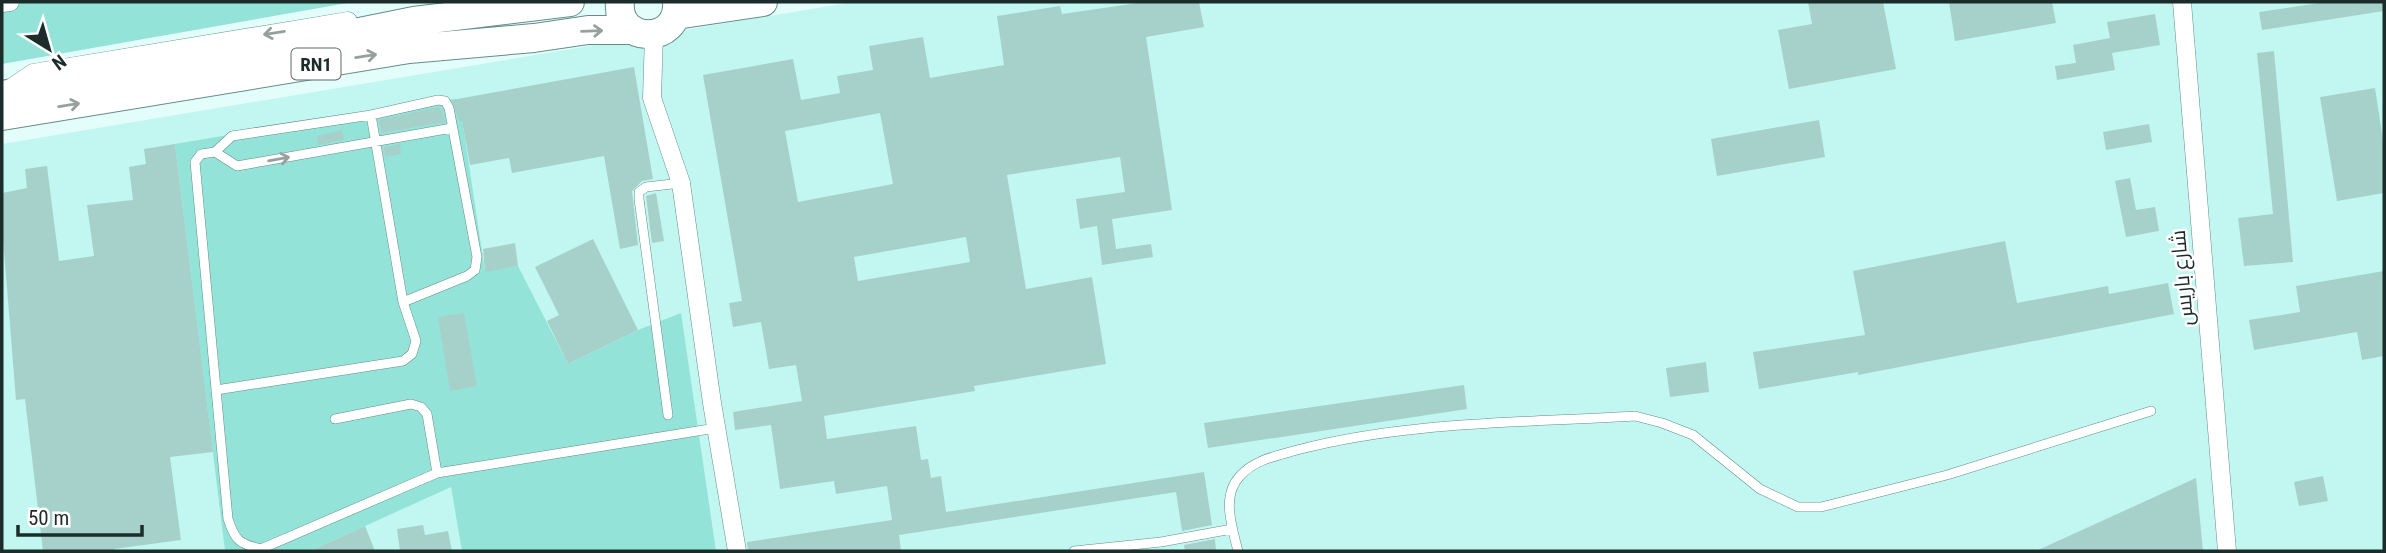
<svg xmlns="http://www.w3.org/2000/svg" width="2386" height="553" font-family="'Roboto Condensed',Cairo,sans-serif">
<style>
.built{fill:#c1f7f0}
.green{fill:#94e3d9}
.building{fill:#a6d1cb;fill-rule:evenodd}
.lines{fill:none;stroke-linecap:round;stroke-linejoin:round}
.service-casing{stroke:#648d88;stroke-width:10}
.minor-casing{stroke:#648d88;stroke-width:19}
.primary-casing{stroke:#648d88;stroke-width:30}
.service{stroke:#fff;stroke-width:9}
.minor{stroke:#fff;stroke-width:18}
.primary{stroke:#fff;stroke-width:28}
.oneway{stroke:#98a09f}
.labels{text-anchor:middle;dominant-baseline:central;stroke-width:5;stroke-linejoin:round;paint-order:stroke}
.shield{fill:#fff;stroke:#5f6b6a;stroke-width:2}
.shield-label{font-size:19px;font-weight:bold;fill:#1b2c2a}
.street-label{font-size:21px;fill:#1b2c2a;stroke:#fff}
</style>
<rect width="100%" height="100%" fill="#e3fefa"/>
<path class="built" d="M853 2H2384V551H2V144Z"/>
<path class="green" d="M2 2H353L2 64Z
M459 99 485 271 518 266 568 364 638 330 681 313 716 551H462L451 487 310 551H225L175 144 436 100Z"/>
<path class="building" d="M1145 2H1199L1204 27 1146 37 1172 210 1112 219 1116 249 1151 244 1153 257 1102 265 1097 226 1080 229 1076 199 1125 192 1120 157 1007 175 1026 289 1092 277 1106 364 974 386 975 391 824 416 827 439 916 426 921 460 928 459 931 478 941 476 946 512 1204 472 1212 525 1182 531 1176 492 899 535 901 551H748L747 542 892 520 887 486 836 494 834 481 780 489 771 425 735 430 733 412 802 401 796 365 769 369 761 322 733 327 729 303 742 301 703 75 793 59 801 100 840 93 837 76 873 70 869 46 923 37 930 78 1004 65 997 16 1060 6 1062 14ZM880 113 893 184 798 202 785 131ZM966 237 970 262 858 281 854 257Z
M1808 2H1883L1896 69 1789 89 1778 30 1812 24Z
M1949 2H2052L2056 23 1955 41Z
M2326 2H2384V11L2262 30 2259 12Z
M2155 14 2160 45 2112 53 2115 70 2057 80 2055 66 2076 63 2073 45 2110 38 2107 22Z
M2274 51 2293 262 2244 266 2238 218 2273 214 2257 53Z
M634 67 653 179 642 181 632 191 638 245 620 249 604 156 512 173 509 158 470 165 462 121H459L452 100Z
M2375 88 2384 147V193L2337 201 2320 97Z
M438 107 442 110 445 122 381 133 379 120Z
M1819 120 1825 157 1717 176 1711 139Z
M2149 124 2152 142 2106 150 2103 132Z
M342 130 344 140 318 145 317 136Z
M175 144 213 452 170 457 181 540 114 549V551H43L25 399 16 400 2 226V193L27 188 25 169 47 166 59 261 94 256 87 205 133 200 129 167 146 164 144 149Z
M400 144 401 154 385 157 384 147Z
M2130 178 2136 210 2155 207 2159 231 2126 237 2115 181Z
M656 193 664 241 652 243 646 196Z
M593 239 638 330 568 364 547 321 559 315 535 267Z
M2005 241 2017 303 2108 286 2109 294 2168 283 2174 314 1858 375V372L1759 389 1753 352 1865 335 1853 271Z
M515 243 518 266 485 272 483 249Z
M2384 271V356L2362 360 2357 332 2254 350 2249 320 2300 312 2296 286Z
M464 313 477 386 450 391 438 317Z
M1706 362 1709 392 1670 397 1666 368Z
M1464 385 1467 409 1208 448 1204 423Z
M2323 476 2328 501 2299 506 2294 482Z
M2196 478 2203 551H2036Z
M423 525 425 535 448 531 452 551H400L397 529Z
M365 526 375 551H310Z
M1215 539 1216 551H1185L1184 545Z"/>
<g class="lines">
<defs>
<path id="service" d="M215 152 237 166 452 128
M403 302 467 276 475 270 477 257 449 108 445 101 438 100 371 115 232 136 215 152 201 154 195 162 228 519C235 540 239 544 261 549L437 473
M216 390 403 361 412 354 416 341 403 302 371 115
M668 415 639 199V192L646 187 681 183
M335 419 411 404 421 407 427 414 437 473 716 428
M1074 551 1161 542 1232 529
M1238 551C1232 527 1221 496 1240 476 1255 459 1277 456 1297 450 1407 421 1522 423 1635 416L1662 423 1693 435 1760 489 1798 507H1821L1947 475 2151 411"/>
<path id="minor" d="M2182 2 2227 551
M2 3 10 2
M654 34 652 98 681 183 712 403 737 551
M8 90 33 73 348 21"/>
<path id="primary" d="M620 2C616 45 680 45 677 2
M676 15 763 2
M2 95 300 44 414 21 570 2
M2 116 409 49 534 38 588 30H633"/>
</defs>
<use href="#service" class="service-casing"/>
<use href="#minor" class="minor-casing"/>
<use href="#primary" class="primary-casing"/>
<use href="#service" class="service"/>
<use href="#minor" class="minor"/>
<use href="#primary" class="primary"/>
</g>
<defs><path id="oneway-shaft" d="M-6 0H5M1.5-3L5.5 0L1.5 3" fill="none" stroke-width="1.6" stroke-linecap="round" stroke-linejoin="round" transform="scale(1.75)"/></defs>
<g class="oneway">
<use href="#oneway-shaft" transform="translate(592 31) rotate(-2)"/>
<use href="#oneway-shaft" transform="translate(274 33) rotate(171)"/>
<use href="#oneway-shaft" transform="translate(366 56) rotate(-9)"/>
<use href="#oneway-shaft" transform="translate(69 105) rotate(-9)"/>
<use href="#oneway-shaft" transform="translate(279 159) rotate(-10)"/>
</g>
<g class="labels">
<rect class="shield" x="291.5" y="48.5" width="49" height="31" rx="5"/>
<g class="shield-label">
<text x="316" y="64">RN1</text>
</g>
<g class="street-label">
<text transform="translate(2182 278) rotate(-95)">شارع باريس</text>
</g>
</g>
<rect width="2386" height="553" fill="none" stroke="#1b2c2a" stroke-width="7"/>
<g transform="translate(49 49) rotate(143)" stroke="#ffffff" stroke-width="5" paint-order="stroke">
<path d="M0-5L12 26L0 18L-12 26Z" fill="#1b2c2a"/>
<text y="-10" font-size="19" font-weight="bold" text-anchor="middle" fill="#1b2c2a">N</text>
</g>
<path d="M18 525v10h124v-10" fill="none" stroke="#1b2c2a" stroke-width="3.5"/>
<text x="28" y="525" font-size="21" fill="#1b2c2a" stroke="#ffffff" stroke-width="5" paint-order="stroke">50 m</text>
</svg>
